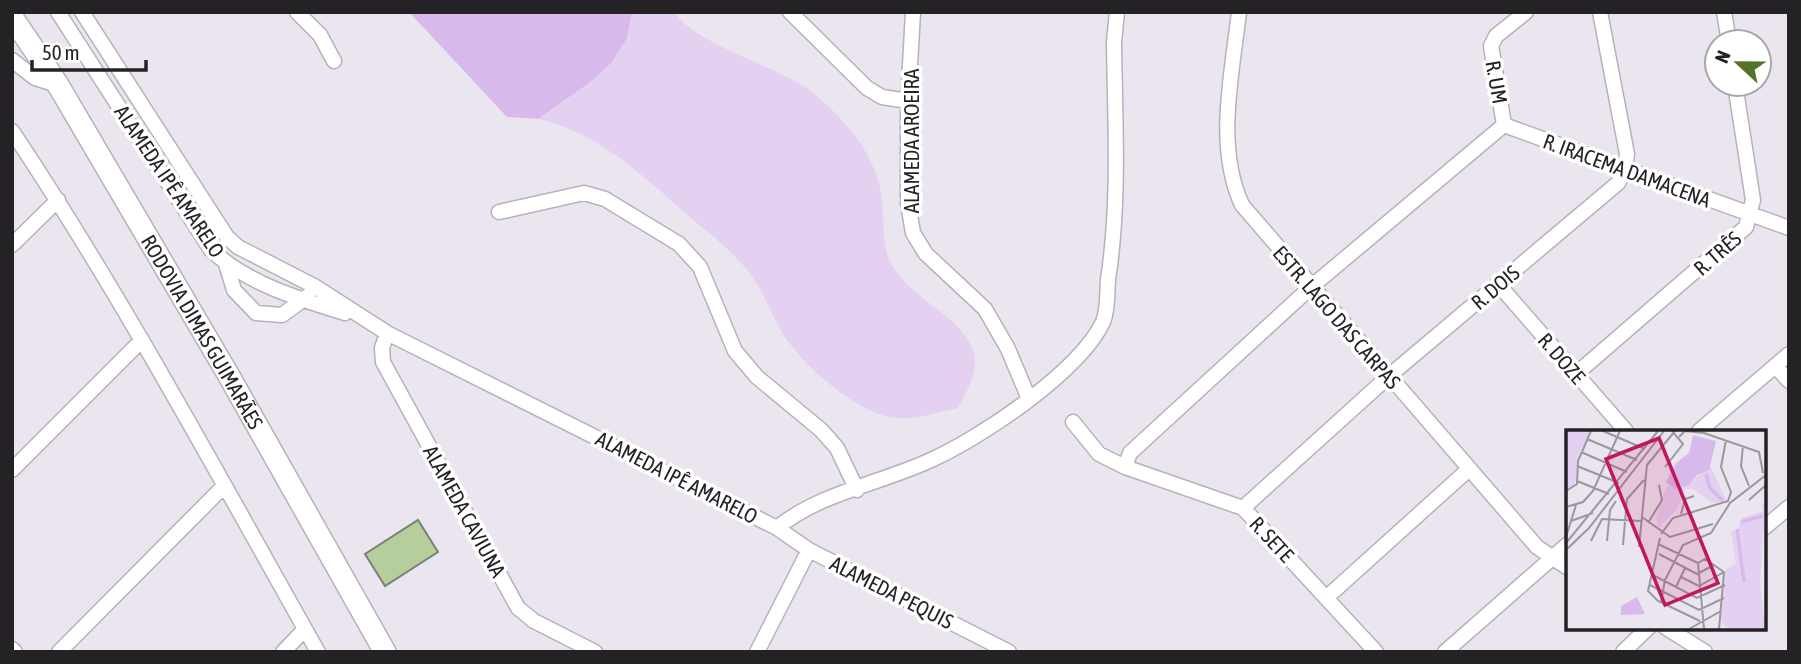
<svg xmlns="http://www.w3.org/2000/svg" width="1801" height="664" font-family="'Asap Condensed',sans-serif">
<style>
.green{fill:#e4d1f1}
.water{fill:#d7baeb}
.building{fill:#b6ce9b;stroke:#7c8078;stroke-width:2}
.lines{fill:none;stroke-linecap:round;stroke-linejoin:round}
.street-casing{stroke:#b7b2ba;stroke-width:17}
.secondary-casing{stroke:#b7b2ba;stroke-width:24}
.street{stroke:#fff;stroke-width:14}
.secondary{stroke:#fff;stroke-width:21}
.labels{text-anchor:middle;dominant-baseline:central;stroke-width:7;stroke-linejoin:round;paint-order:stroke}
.street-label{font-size:21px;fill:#242225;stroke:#fff}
.inset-river{fill:none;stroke:#d7baeb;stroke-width:3.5}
.inset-road{fill:none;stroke:#9b979e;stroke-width:2}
.view{fill:#c2185b;fill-opacity:0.15;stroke:#c2185b;stroke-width:3.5}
.inset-edge{fill:none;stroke:#242225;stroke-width:3.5}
</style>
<rect width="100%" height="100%" fill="#eae5ee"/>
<path class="green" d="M632 12H675C693 44 778 66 812 92 846 120 878 156 882 201 884 218 882 243 889 259 906 298 955 310 972 348 981 366 967 392 958 408 938 412 916 420 895 418 858 414 802 365 783 334 772 316 765 295 753 278 734 251 708 233 684 212 643 175 593 130 538 119L589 83 627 38Z"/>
<path class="water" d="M409 12H632L627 38 611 63 589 83 538 119 507 117Z"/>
<path class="building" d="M418 520 438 552 385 586 365 554Z"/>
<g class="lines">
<defs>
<path id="street" d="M58 12 211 250C248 284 299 299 345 313
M82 12 227 237 238 247 314 286 387 333 777 528 809 550 1009 652
M297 12 320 35 334 61
M790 12 867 88 882 97 908 101
M913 12 908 101V203L913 233 926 254 985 309 1008 349 1029 399
M1239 12C1232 75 1215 146 1242 205L1537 547 1568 568
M1724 12 1729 42
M12 60 35 78 58 85
M1504 125 1789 228
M1504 125 1491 46 1496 36 1526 12
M12 131C124 299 219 477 318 652
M499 212 584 193 605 199 679 244 700 267 735 351 757 377 821 430 837 448 857 490
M12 245 58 200
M226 264 234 290 256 313 282 315 308 296
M1498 284 1626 431
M387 333 382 348 383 362 518 608 534 621 595 652
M1775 366 1789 381
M1576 374 1746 227 1753 200 1735 84
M1073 422 1099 454 1125 467 1243 508 1376 652
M1699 431 1789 354
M1125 467 1130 453 1311 287 1504 125
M12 470 142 340
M1243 508 1389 376 1618 183 1625 169 1627 154 1600 12
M777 528C819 493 882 483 931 460 982 437 1079 372 1103 322 1108 310 1107 293 1108 280 1120 201 1115 122 1114 42L1117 12
M1764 528 1789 507
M1326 598 1469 469
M1665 627 1705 652
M12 649 15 652
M59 652 224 486
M283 652 305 629
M757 652 809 550
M1445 652 1568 544
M1623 652 1649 627"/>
<g id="secondary">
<path id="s1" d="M12 17 58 85 229 376 385 652"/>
</g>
</defs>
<use href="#street" class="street-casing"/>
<use href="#secondary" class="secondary-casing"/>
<use href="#street" class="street"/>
<use href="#secondary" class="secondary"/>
</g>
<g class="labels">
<g class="street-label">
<text transform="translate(1497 82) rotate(80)">R. UM</text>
<text transform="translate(911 141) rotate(-90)">ALAMEDA AROEIRA</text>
<text transform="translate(1627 170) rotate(20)">R. IRACEMA DAMACENA</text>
<text transform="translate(170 181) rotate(56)">ALAMEDA IPÊ AMARELO</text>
<text transform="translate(1717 253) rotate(-41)">R. TRÊS</text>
<text transform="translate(1495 287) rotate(-40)">R. DOIS</text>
<text transform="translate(1337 317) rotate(49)">ESTR. LAGO DAS CARPAS</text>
<text stroke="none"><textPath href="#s1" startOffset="368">RODOVIA DIMAS GUIMARÃES</textPath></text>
<text transform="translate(1562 358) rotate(49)">R. DOZE</text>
<text transform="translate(677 477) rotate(27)">ALAMEDA IPÊ AMARELO</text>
<text transform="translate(465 511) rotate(61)">ALAMEDA CAVIUNA</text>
<text transform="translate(1272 539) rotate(47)">R. SETE</text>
<text transform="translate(892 592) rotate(27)">ALAMEDA PEQUIS</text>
</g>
</g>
<g transform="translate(1566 430)">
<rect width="200" height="200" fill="#eae5ee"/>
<path d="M0 1H24L12 27 9 54 0 60ZM144 35 160 70 147 73 127 59H119L110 81 92 98 90 87 101 55 108 59 123 55ZM199 71 194 154 199 199H162L155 191 159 140 170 134 165 101H172L175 88 198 81 195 76Z" fill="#e4d1f1"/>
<path d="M127 5 150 11 143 40 131 45 123 55 108 59 100 52 110 33 123 23ZM71 167 79 184 55 185V176Z" fill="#d7baeb"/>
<path class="inset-river" d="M140 44 144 58 157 71M175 92 197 86M171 99 178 152"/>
<path class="inset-road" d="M37 1 79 19M113 7 119 1 138 3 193 22 197 43M21 9 71 30M177 16 175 36 183 56M15 22 61 42M11 36 53 53M99 37 117 14 106 1M11 51 43 64M0 61 11 54 12 31 25 1M183 70 200 55M0 77 17 72 27 61 54 1M115 84 119 69 128 66M76 87 104 107 147 94M5 91 27 83M82 93 96 70 93 55M95 104 107 88 162 71 165 62 155 37 160 10M0 107 10 75M94 108 82 161 92 171 134 191M25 111 36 89 75 91M41 111 44 80 50 71M0 113 92 1M92 114 132 133M57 115 61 69 78 50M73 117 81 35 109 1M0 120 23 98 98 1M93 124 131 144 148 135M132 133 138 199M132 133 139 129 158 142M85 144 131 168 159 155M115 147 133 156 158 142M84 155 133 180 158 168M110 157 119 138M95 172 99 150 117 115 145 103 164 73 200 45M123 199 155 181M153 199 158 142"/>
<path class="view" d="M93 8 152 153 99 175 40 29Z"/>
<rect width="200" height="200" class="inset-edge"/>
</g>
<rect width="1801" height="664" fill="none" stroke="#242225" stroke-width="28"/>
<g transform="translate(1738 63) rotate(292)"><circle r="33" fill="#ffffff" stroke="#a7a7a8" stroke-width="2"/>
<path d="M0-5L12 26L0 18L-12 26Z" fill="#567429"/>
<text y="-10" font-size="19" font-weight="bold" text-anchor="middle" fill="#242225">N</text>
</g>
<path d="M32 60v10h114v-10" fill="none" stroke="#242225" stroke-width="3.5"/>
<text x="42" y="60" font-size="21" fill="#242225" stroke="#ffffff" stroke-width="5" paint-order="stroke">50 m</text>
</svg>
